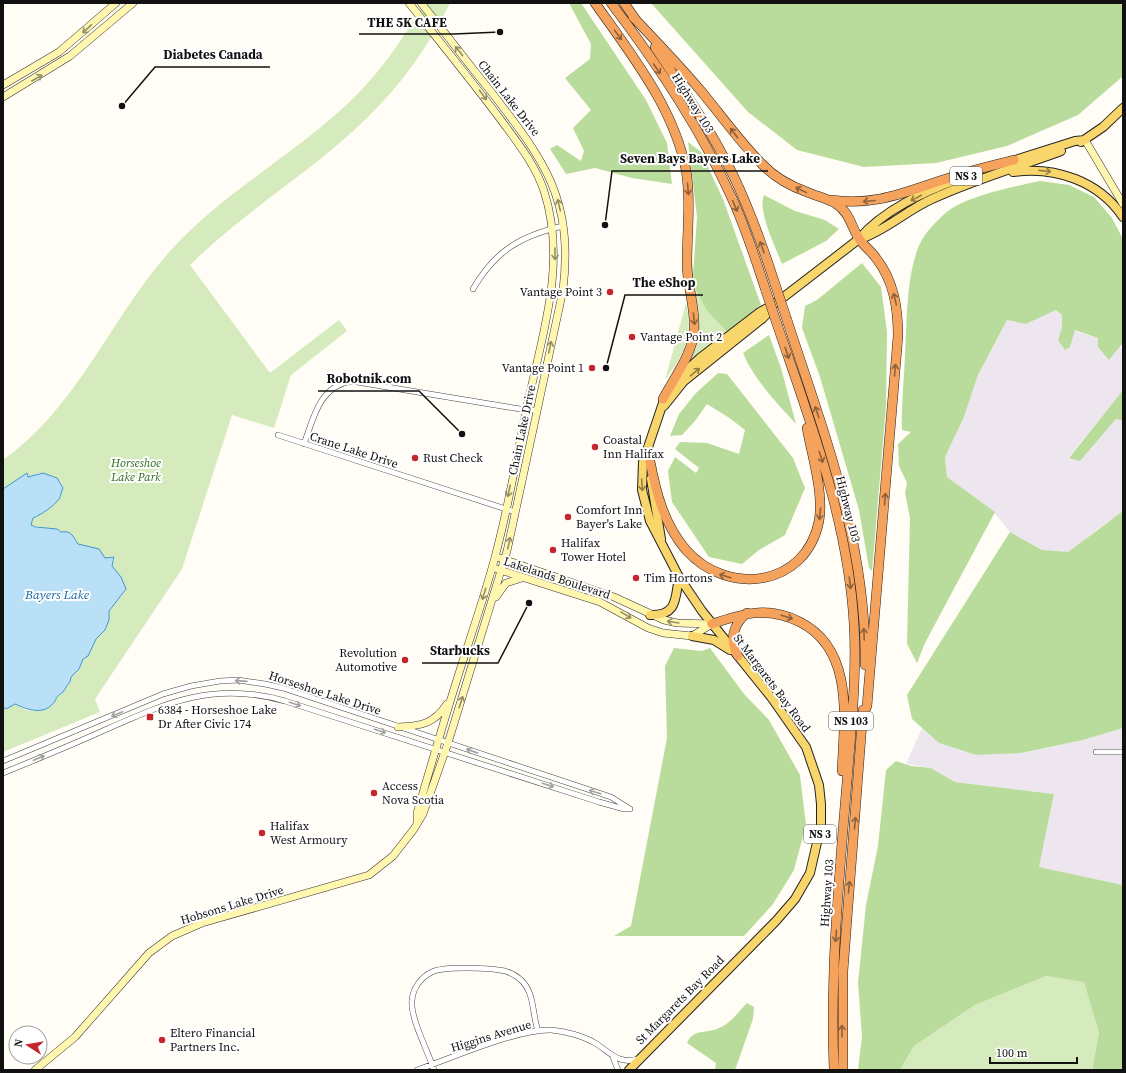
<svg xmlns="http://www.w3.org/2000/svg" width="1126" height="1073" font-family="'Source Serif 4',serif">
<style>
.industrial{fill:#eee6ef}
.green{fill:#d5ebbd}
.forest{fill:#b9dc9c}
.water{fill:#b9e0f7;stroke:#3f96cf}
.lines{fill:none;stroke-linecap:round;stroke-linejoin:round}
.street-casing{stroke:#444;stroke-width:6}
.secondary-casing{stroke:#333;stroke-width:8}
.primary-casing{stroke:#222;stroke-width:10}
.highway-casing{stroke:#222;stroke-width:10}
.street{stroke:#fff;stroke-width:5}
.secondary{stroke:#fff6b0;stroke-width:7}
.primary{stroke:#f9d66b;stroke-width:8}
.highway{stroke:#f5a25d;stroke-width:9}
.highway-bridge-casing{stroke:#222;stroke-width:10;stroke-linecap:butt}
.highway-bridge{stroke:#f5a25d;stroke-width:9}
.oneway{stroke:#948f68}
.oneway2{stroke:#8e613b}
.oneway3{stroke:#917d42}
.oneway4{stroke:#a0a0a0}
.poi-dot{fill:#c4262e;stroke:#fff;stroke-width:1.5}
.labels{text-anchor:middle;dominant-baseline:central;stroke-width:4;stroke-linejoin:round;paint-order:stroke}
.shield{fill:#fff;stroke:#585858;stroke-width:1}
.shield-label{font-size:11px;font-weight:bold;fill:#111}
.street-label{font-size:12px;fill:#111;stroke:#fff}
.poi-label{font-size:12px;fill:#111;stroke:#fff;text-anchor:start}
.park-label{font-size:12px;font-style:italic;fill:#2f6b1f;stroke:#fff}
.water-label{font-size:13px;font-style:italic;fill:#1768a6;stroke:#fff}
.leader{fill:none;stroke:#111;stroke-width:1.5}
.callout-dot{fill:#111;stroke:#fff;stroke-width:1.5}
.callout-label{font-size:13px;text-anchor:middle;font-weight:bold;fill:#111;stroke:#fff;stroke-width:4;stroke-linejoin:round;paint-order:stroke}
</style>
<rect width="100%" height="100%" fill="#fffdf5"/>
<path class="industrial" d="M1056 310 1062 315V327L1058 340 1070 347 1074 330 1098 338 1109 360 1120 347 1123 350V390L1069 457 1080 461 1116 419 1123 421V511L1119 515 1103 525 1067 553 1042 550 1010 532 993 511 947 477 945 457 964 417 978 375 1007 320 1026 324Z
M922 728 939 743 976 755 1021 753 1083 740 1123 728V885L1039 867 1054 794 955 782 931 768 906 764Z"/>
<path class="green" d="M423 3H450C429 46 401 85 367 118 312 172 244 211 190 265L270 373 339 320 347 331 291 375 274 428 232 415 182 569 95 699 100 712 3 752V707L6 709 15 704 26 710 34 711C51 702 60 695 71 681V677L79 669 83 659 88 656 96 639 105 630 109 620V611L126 590 122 586 121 577 112 566 115 559 113 557 105 558C96 547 93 547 78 544 72 536 72 531 61 532L59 530 31 525 33 518C44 513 57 505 60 493 61 489 63 489 62 484L47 474 37 473V476L34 475 31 477H28L27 473 3 489V460C78 407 111 317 171 250 221 195 288 158 343 108 376 78 402 42 423 3Z
M693 258V276L707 311 728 333 688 364 698 331V310L691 281Z
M686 303C694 336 684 355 665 380Z
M1046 976 1084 981 1099 1033 1092 1070H900L914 1046 975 1005Z"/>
<path class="forest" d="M569 3H581L646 100 667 143 672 184 632 178 595 168 566 174 550 149 557 145 581 161 584 151 573 128 591 110 565 78 590 59 591 44Z
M651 3H1123V73L1122 77 1078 115 1007 146 936 163 864 167 797 150 748 112Z
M688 142 701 152 723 199 761 305 728 333 707 311 697 292 693 276 697 217Z
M1040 181 1069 185 1094 197 1112 218 1123 239V343L1109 360 1098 347V338L1075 330 1070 347 1065 350 1058 340 1062 327V315L1056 310 1026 324 1007 320 978 375 964 417 945 457 947 477 995 512 925 643 917 663 907 644 910 518 905 493 907 483 899 466 898 444 911 432 902 430C901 405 904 381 905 357 907 323 906 280 918 248 924 233 936 221 948 211 967 196 1016 186 1040 181Z
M764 195 795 211 825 220 839 229 826 241 782 264C776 248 757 211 764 195Z
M862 263 881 287 887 332 886 406 872 571 869 568 859 510 820 377 802 328 805 306 817 300Z
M769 335 781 368 796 424C777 403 754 380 743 353Z
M718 373 727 374 793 458 805 488 785 535 759 550 742 564 709 557 672 502 668 471 675 457 696 473 699 468 675 449 680 442 707 443 739 454 745 430 731 419 707 404 695 421 682 435 670 436 679 414 696 393Z
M1123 390V421L1116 419 1080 461 1069 458Z
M1123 511V728L1083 740 1021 753 976 755 939 743 912 719 907 695 1010 532 1042 550 1068 552Z
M674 648 702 651 710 648 744 694 769 720 800 775 806 825 794 870 773 904 744 936H614L631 926 667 738 665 666Z
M896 761 911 766 931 768 955 782 1054 794 1039 867 1123 885V1070H1092L1099 1033 1084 982 1046 976 975 1005 914 1046 900 1070H858L862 1037 858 983 866 905 878 846 886 770Z
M747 1003 754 1007 753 1019 735 1070H715L716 1063 687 1043C693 1028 708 1034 719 1028 730 1024 739 1011 747 1003Z"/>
<path class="water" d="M27 473 28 477 43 473 57 478 63 488C61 492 61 496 59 499 53 507 42 514 33 518L31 525 36 527 57 529 61 532C72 530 73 537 78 544L99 549 105 558 114 557 112 566 121 577 126 589 109 611V620L105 630 96 639 88 656 83 659 79 669 71 677 70 682C66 686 66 688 63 692 60 695 61 693 58 696 54 699 58 697 55 701 45 716 28 710 15 704L6 709 3 707V489Z"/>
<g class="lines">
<defs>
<path id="street" d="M473 289C495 251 520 236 563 226
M278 435 515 512
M304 444C314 417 319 387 351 381L526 410H537
M1096 752H1123
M3 761 163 694 191 686 220 681 238 680 265 684 283 688 611 797 630 809
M3 773C35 760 67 747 98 733 164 704 212 680 285 701L599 802 624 809H630
M613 1057 618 1070
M417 1070C452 1058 517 1029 551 1030 565 1031 583 1036 595 1043 610 1052 618 1065 638 1059
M434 1070C428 1051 410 1018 412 1000 413 988 421 977 432 972 444 966 492 968 505 971 511 973 517 976 521 980 535 993 532 1014 538 1031"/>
<path id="secondary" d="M409 3C440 42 471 80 501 120 517 142 535 164 544 191 567 262 543 332 528 402 517 454 509 506 495 557 485 595 472 632 460 670 445 717 431 765 417 813V823
M3 85 59 52 116 3
M3 97 70 56 133 3
M1085 140 1123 204
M500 558 614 597 664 620 677 623 712 624
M497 569 600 602 648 628 663 633 692 636 712 624
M496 597 506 583 522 578
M398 727C421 726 434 724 447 704
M35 1070 75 1037 149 953 172 936 202 923 369 875 393 856 414 829 423 814 448 743 507 551 563 290C574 197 543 159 489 89 466 61 444 31 421 3"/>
<path id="primary" d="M1081 142 1103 127 1123 108
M1009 162 1075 141 1085 140
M1013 172C1055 166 1099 181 1123 217
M860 239C885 231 907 210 932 199 973 180 1018 167 1061 151
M676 380 700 358 760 312 776 303 859 239C883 210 924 192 958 179
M664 406 684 381 763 318 772 308
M651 479 661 539
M650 615C678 616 675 598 679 577
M692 636 714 640 730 650
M629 1070 776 921 795 899 810 873 821 825V804L819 785 806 747 771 697 702 611 679 577 650 521 642 490 643 462 666 394"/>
<path id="highway" d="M595 3C631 54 674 108 686 170 691 201 687 233 687 264 687 286 696 309 694 331 692 355 674 378 663 399
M611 3C656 62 699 126 730 194 745 225 755 258 766 291
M624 3 636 20
M633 17C656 41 679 65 701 91 721 115 739 141 761 163 773 176 790 186 807 192 816 196 826 198 835 203 851 213 851 228 860 240 865 247 872 252 876 258 894 281 898 308 898 336L867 706 863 715
M655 47C683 89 711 130 733 175 750 210 763 247 775 284
M831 200C877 206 904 192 946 179 968 171 991 166 1014 160
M787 320C824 434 867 543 865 665
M778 327C811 424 848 520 854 624 857 676 851 730 847 782 839 878 830 974 834 1070
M650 461C656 493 664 524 686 550 728 597 806 587 819 521 824 493 812 456 807 428
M712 624C744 613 768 606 800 622 855 650 844 720 842 771
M738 656C729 641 733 624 747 613
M843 1070V971L863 710"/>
</defs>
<use href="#street" class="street-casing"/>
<use href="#secondary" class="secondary-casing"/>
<use href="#primary" class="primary-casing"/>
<use href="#highway" class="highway-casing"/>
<use href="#street" class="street"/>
<use href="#secondary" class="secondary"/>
<use href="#primary" class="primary"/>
<use href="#highway" class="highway"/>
<defs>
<path id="highway-bridge" d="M775 284 787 320
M766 291 778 327"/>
</defs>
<use href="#highway-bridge" class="highway-bridge-casing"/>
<use href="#highway-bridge" class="highway-bridge"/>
</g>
<defs><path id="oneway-shaft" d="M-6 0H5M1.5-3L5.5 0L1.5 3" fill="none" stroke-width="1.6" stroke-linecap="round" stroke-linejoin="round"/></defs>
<g class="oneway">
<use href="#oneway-shaft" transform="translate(87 29) rotate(137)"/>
<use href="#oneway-shaft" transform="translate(459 51) rotate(-128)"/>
<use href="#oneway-shaft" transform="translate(37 78) rotate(-30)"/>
<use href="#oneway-shaft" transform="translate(483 95) rotate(53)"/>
<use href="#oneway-shaft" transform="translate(559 205) rotate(-103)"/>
<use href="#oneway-shaft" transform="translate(555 254) rotate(90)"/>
<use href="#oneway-shaft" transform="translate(550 347) rotate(-78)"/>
<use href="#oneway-shaft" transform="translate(509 491) rotate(102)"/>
<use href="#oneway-shaft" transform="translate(509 543) rotate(-78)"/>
<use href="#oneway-shaft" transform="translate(484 594) rotate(107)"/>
<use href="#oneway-shaft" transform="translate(626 615) rotate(31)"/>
<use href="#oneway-shaft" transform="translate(673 622) rotate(-171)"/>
<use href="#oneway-shaft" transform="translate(461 702) rotate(-72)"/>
</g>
<g class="oneway2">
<use href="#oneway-shaft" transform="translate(618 35) rotate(54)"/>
<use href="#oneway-shaft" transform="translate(657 69) rotate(56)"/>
<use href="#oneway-shaft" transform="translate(734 133) rotate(-127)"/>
<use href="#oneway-shaft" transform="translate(688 189) rotate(85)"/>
<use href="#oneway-shaft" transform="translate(801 190) rotate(-154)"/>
<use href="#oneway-shaft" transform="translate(869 201) rotate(175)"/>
<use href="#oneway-shaft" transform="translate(735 206) rotate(67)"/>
<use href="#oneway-shaft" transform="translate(762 247) rotate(-110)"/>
<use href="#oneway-shaft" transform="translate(895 299) rotate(-103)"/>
<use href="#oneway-shaft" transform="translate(694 319) rotate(84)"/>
<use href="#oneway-shaft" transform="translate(787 353) rotate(72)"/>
<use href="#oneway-shaft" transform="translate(895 370) rotate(-85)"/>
<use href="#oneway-shaft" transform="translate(817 412) rotate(-109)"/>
<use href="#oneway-shaft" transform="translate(821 457) rotate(72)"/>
<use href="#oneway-shaft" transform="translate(885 499) rotate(-85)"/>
<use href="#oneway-shaft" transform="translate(820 514) rotate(96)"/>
<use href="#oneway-shaft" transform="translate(725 576) rotate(-163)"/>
<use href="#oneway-shaft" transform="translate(850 583) rotate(83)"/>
<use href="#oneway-shaft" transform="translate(787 617) rotate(18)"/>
<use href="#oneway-shaft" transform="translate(864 634) rotate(-92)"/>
<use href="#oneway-shaft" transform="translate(855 823) rotate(-85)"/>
<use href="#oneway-shaft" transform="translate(849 887) rotate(-85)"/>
<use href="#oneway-shaft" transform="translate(836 936) rotate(94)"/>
<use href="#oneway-shaft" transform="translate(842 1031) rotate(-91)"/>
</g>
<g class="oneway3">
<use href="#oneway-shaft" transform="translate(1045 171) rotate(6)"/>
<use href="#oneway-shaft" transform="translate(916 198) rotate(152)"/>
<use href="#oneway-shaft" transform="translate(695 372) rotate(-40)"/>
<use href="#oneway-shaft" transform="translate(642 485) rotate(87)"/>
</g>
<g class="oneway4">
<use href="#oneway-shaft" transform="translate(241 681) rotate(-176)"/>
<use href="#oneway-shaft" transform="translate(295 704) rotate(18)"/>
<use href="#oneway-shaft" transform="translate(117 714) rotate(157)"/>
<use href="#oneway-shaft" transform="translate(380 731) rotate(18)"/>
<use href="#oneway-shaft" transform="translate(472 751) rotate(-161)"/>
<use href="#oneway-shaft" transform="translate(39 758) rotate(-23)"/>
<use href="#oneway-shaft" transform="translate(548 785) rotate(18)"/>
<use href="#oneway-shaft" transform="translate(595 792) rotate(-162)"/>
</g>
<g class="poi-dot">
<circle cx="610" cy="292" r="4"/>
<circle cx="632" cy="337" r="4"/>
<circle cx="592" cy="368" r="4"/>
<circle cx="595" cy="447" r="4"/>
<circle cx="415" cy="458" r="4"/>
<circle cx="568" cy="517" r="4"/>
<circle cx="553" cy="550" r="4"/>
<circle cx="636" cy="578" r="4"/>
<circle cx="405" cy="660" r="4"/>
<rect x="146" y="713" width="8" height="8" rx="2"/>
<circle cx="374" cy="793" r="4"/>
<circle cx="262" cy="833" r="4"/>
<circle cx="162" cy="1040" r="4"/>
</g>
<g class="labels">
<g class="shield">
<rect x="950" y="167" width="32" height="18" rx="3"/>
<rect x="829" y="712" width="44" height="18" rx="3"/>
<rect x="804" y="825" width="32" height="18" rx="3"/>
</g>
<g class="shield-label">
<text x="966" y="176">NS 3</text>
<text x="851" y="721">NS 103</text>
<text x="820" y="834">NS 3</text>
</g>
<g class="street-label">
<text transform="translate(509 98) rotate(52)">Chain Lake Drive</text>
<text transform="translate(693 103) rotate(58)">Highway 103</text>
<text transform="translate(522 430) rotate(-78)">Chain Lake Drive</text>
<text transform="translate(354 450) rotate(18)">Crane Lake Drive</text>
<text transform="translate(848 509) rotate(76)">Highway 103</text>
<text transform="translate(557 578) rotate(18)">Lakelands Boulevard</text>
<text transform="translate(772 683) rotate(53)">St Margarets Bay Road</text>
<text transform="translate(325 693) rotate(18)">Horseshoe Lake Drive</text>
<text transform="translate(827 893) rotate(-86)">Highway 103</text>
<text transform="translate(232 905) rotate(-17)">Hobsons Lake Drive</text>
<text transform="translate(680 1000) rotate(-45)">St Margarets Bay Road</text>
<text transform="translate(491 1036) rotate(-17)">Higgins Avenue</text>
</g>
<g class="poi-label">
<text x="602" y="292" text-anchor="end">Vantage Point 3</text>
<text x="640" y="337">Vantage Point 2</text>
<text x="584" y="368" text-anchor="end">Vantage Point 1</text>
<text x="603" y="440">Coastal<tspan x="603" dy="14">Inn Halifax</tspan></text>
<text x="423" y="458">Rust Check</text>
<text x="576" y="510">Comfort Inn<tspan x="576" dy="14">Bayer's Lake</tspan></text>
<text x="561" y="543">Halifax<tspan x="561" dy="14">Tower Hotel</tspan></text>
<text x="644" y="578">Tim Hortons</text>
<text x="397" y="653" text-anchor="end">Revolution<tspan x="397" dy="14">Automotive</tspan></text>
<text x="158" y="710">6384 - Horseshoe Lake<tspan x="158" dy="14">Dr After Civic 174</tspan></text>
<text x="382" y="786">Access<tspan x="382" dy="14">Nova Scotia</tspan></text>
<text x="270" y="826">Halifax<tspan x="270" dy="14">West Armoury</tspan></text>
<text x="170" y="1033">Eltero Financial<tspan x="170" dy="14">Partners Inc.</tspan></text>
</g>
<g class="park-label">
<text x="136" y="463">Horseshoe<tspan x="136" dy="14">Lake Park</tspan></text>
</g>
<g class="water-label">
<text x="57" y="594">Bayers Lake</text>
</g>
</g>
<path class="leader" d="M500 32L454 34H359M122 106L155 67H270M605 225L612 171H768M606 368L625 295H703M462 434L419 391H318M529 603L498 663H422"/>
<g class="callout-dot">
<circle cx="500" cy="32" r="4"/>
<circle cx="122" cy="106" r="4"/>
<circle cx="605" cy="225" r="4"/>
<circle cx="606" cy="368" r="4"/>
<circle cx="462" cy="434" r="4"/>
<circle cx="529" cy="603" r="4"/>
</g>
<g class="callout-label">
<text x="407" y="27">THE 5K CAFE</text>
<text x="213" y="59">Diabetes Canada</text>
<text x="690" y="163">Seven Bays Bayers Lake</text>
<text x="664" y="287">The eShop</text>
<text x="369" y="383">Robotnik.com</text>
<text x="460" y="655">Starbucks</text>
</g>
<rect width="1126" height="1073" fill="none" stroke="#111111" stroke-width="8"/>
<g transform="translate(28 1045) rotate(282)"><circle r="19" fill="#ffffff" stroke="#a0a0a0"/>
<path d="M0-3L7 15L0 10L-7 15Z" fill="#c4262e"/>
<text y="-6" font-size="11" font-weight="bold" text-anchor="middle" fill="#111111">N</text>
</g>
<path d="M990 1057v6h87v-6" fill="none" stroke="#111111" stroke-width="2"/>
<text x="996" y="1057" font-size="12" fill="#111111" stroke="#ffffff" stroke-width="3" paint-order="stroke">100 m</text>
</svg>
